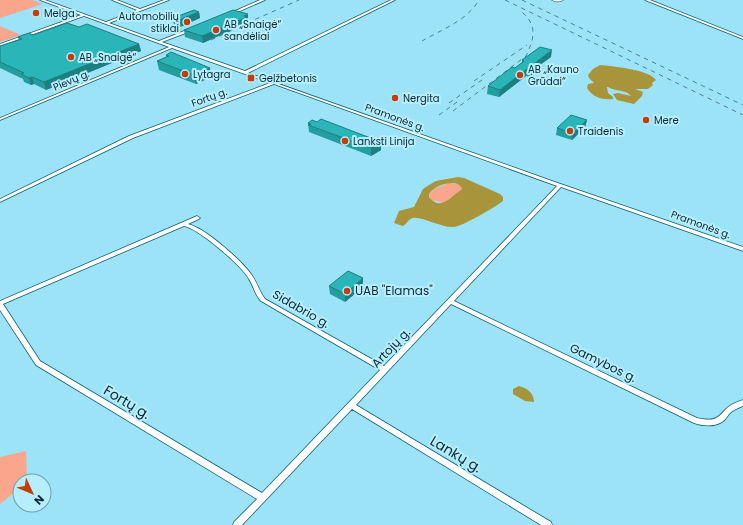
<svg xmlns="http://www.w3.org/2000/svg" width="743" height="525" font-family="Poppins,sans-serif">
	<style>
		.green { fill: #faa68d }
		.water { fill: #a8943a; fill-rule: evenodd }
		.lines { fill: none; stroke-linecap: round; stroke-linejoin: round }
		.street-casing { stroke: #0e5e70; stroke-width: 1.5 }
		.street { fill: #fff; fill-rule: evenodd }
		.rail { stroke: #50818f; stroke-width: 1; stroke-dasharray: 4.5 4.5; stroke-linecap: butt }
		.wall { fill: #249d9f }
		.shaded-wall { fill: #1d7f82 }
		.building { fill: #2ab6b9; stroke: #1d7f82 }
		.poi-dot { fill: #c43c07; stroke: #b6eefe; stroke-width: 1.5 }
		.labels { text-anchor: middle; stroke-width: 4; stroke-linejoin: round; paint-order: stroke }
		.far-poi-label { font-size: 10px; fill: #0c2a32; stroke: #b6eefe; text-anchor: start }
		.far-street-label { font-size: 10px; fill: #0c2a32; stroke: #b6eefe }
		.poi-label { font-size: 12px; fill: #0c2a32; stroke: #b6eefe; text-anchor: start }
		.street-label { font-size: 12px; fill: #0c2a32; stroke: #b6eefe }
		.near-street-label { font-size: 14px; fill: #0c2a32; stroke: #b6eefe }
	</style>
	<rect width="100%" height="100%" fill="#9ce3f7"/>
	<!-- green -->
	<path class="green" d="M0 0H32L43 4 0 18Z
		M0 26 21 35 0 42Z
		M449 183 458 184 462 188 461 190 445 203 431 200 429 194 434 189Z
		M26 451 27 481H20V488L0 504V457Z"/>
	<!-- water -->
	<path class="water" d="M600 65C612 66 650 70 656 80L652 83 653 85 648 89H635L643 92 642 96 634 104 617 100 613 94 618 93 631 96C625 89 616 92 608 87H607L608 93 613 97V99C603 100 593 98 587 88L588 84 594 83 589 78 588 75 593 69Z
		M458 177 464 178 500 194 503 197V201C497 206 461 227 454 227 441 228 422 216 413 218 408 219 407 224 403 226L394 223 399 211 414 207 423 189 429 185 436 181ZM454 183 458 184 462 188 461 190C451 196 441 212 429 197V194C434 186 445 183 454 183Z
		M519 386C527 388 534 393 534 402L525 401 513 394V389Z"/>
	<g class="lines">
		<defs>
			<path id="street" d="M40 0H45L106 22 137 10 112 0H117L140 9 164 0H169L109 23 159 41 189 29H191V31L162 42 245 71 391 0H395L248 73 552 181 743 247V251L561 187 454 301 697 418C703 419 711 421 716 418 720 416 723 412 726 409 731 404 737 402 743 400V406C738 408 733 410 729 414 727 417 725 420 722 422 714 427 702 426 694 423L451 304 356 405 551 522 552 525H541L352 409 242 525H233L234 522 257 499 36 365 0 310V301L197 216 200 218 199 219 188 224C205 228 241 260 251 274 257 282 259 291 265 299L384 366 557 186 274 84 133 138 0 202V199L129 136 270 83 172 48 0 120V118L169 47 84 16 0 46V44L81 15ZM184 226C199 229 241 265 249 279 254 287 255 295 261 301L380 370 262 493 40 361 3 304Z
				M260 0H265L231 15 228 14Z
				M552 0H563C560 2 555 2 552 0Z
				M645 0H650L743 37V39Z"/>
		</defs>
		<!-- street casing -->
		<use href="#street" class="street-casing"/>
		<!-- street -->
		<use href="#street" class="street"/>
		<!-- rail -->
		<path class="rail" d="M505 0 743 115
			M522 0 743 105
			M247 23 299 0
			M211 40 252 21
			M422 41C441 30 468 20 479 0
			M474 81 527 45
			M449 103 482 80
			M453 111 526 56C534 39 538 26 522 12
			M439 115 457 102"/>
	</g>
	<!-- wall -->
	<path class="wall" d="M199 12 200 18 180 27 174 25 173 18Z
		M248 14V21H247V23L203 43 185 37 184 30Z
		M79 27 139 44 141 51 46 90 34 84 31 85 24 82 23 79 0 68V46L19 40 18 37Z
		M166 55 211 77 196 84 159 70 157 61 166 57Z
		M551 57 537 67V71L529 77 526 76 499 97 487 94 488 86 522 63V60Z
		M587 120 585 127 572 140 556 135 557 128Z
		M308 123 381 142V150L371 156 309 132Z
		M363 278V287L345 302 330 294 329 286Z"/>
	<!-- shaded-wall -->
	<path class="shaded-wall" d="M199 12 200 18 180 27 179 20Z
		M248 14V21H247V23L203 43 202 36Z
		M139 44 141 51 46 90 44 82Z
		M552 50 551 57 537 67V71L529 77 530 70 535 63Z
		M210 68 211 77 196 84 194 75Z
		M527 69 526 76 499 97 500 90Z
		M32 77 34 84 31 85 29 78Z
		M587 120 585 127 572 140 573 133Z
		M381 142V150L371 156V148Z
		M363 278V287L345 302V294Z"/>
	<!-- building -->
	<path class="building" d="M194 10 199 12 179 20 173 18Z
		M233 10 248 14 244 16 247 17 202 36 184 30Z
		M67 23 79 27 87 24 139 44 44 82 32 77 29 78 21 74 24 73 0 62V46L22 39 18 37 29 33 33 35Z
		M540 47 552 50 535 63 538 64 530 70 527 69 500 90 488 86 512 67 515 68 524 61 522 60Z
		M171 52 210 68 194 75 157 61 169 56 166 55Z
		M571 115 587 120 573 133 557 128Z
		M321 119 381 142 371 148 308 125 311 124 308 123 312 120 317 122Z
		M348 271 363 278 345 294 329 286Z"/>
	<!-- markers -->
	<g class="poi-dot">
		<circle cx="36" cy="13" r="4"/>
		<circle cx="187" cy="22" r="4"/>
		<circle cx="216" cy="30" r="4"/>
		<circle cx="71" cy="57" r="4"/>
		<circle cx="185" cy="74" r="4"/>
		<circle cx="520" cy="75" r="4"/>
		<rect x="247" y="74" width="8" height="8" rx="2"/>
		<circle cx="395" cy="98" r="4"/>
		<circle cx="646" cy="120" r="4"/>
		<circle cx="570" cy="131" r="4"/>
		<circle cx="345" cy="141" r="4"/>
		<circle cx="347" cy="291" r="4"/>
	</g>
	<g class="labels">
		<!-- far-poi labels -->
		<g class="far-poi-label">
			<text x="44" y="17">Melga</text>
			<text x="179" y="20" text-anchor="end">Automobilių<tspan x="179" dy="12">stiklai</tspan></text>
			<text x="224" y="28">AB „Snaigė“<tspan x="224" dy="12">sandėliai</tspan></text>
			<text x="79" y="61">AB „Snaigė“</text>
			<text x="528" y="73">AB „Kauno<tspan x="528" dy="12">Grūdai“</tspan></text>
			<text x="193" y="78">Lytagra</text>
			<text x="259" y="82">Gelžbetonis</text>
			<text x="403" y="102">Nergita</text>
			<text x="654" y="124">Mere</text>
			<text x="578" y="135">Traidenis</text>
			<text x="353" y="145">Lanksti Linija</text>
		</g>
		<!-- far-street labels -->
		<g class="far-street-label">
			<text transform="translate(71 80) rotate(-23)" y="4">Pievų g.</text>
			<text transform="translate(209 97) rotate(-20)" y="4">Fortų g.</text>
			<text transform="translate(395 117) rotate(20)" y="4">Pramonės g.</text>
			<text transform="translate(701 224) rotate(20)" y="4">Pramonės g.</text>
		</g>
		<!-- poi labels -->
		<g class="poi-label">
			<text x="355" y="295">UAB "Elamas"</text>
		</g>
		<!-- street labels -->
		<g class="street-label">
			<text transform="translate(301 309) rotate(30)" y="4">Sidabrio g.</text>
			<text transform="translate(391 348) rotate(-46)" y="4">Artojų g.</text>
			<text transform="translate(603 363) rotate(26)" y="4">Gamybos g.</text>
		</g>
		<!-- near-street labels -->
		<g class="near-street-label">
			<text transform="translate(127 402) rotate(31)" y="5">Fortų g.</text>
			<text transform="translate(456 454) rotate(31)" y="5">Lankų g.</text>
		</g>
	</g>
	<!-- north arrow -->
	<g transform="translate(32 493) rotate(134)"><circle r="19" fill="#b6eefe" stroke="#72a0ac"/>
	<path d="M0-3L7 15L0 10L-7 15Z" fill="#c43c07"/>
	<text y="-6" font-size="11" font-weight="bold" text-anchor="middle" fill="#0c2a32">N</text>
	</g>
</svg>
